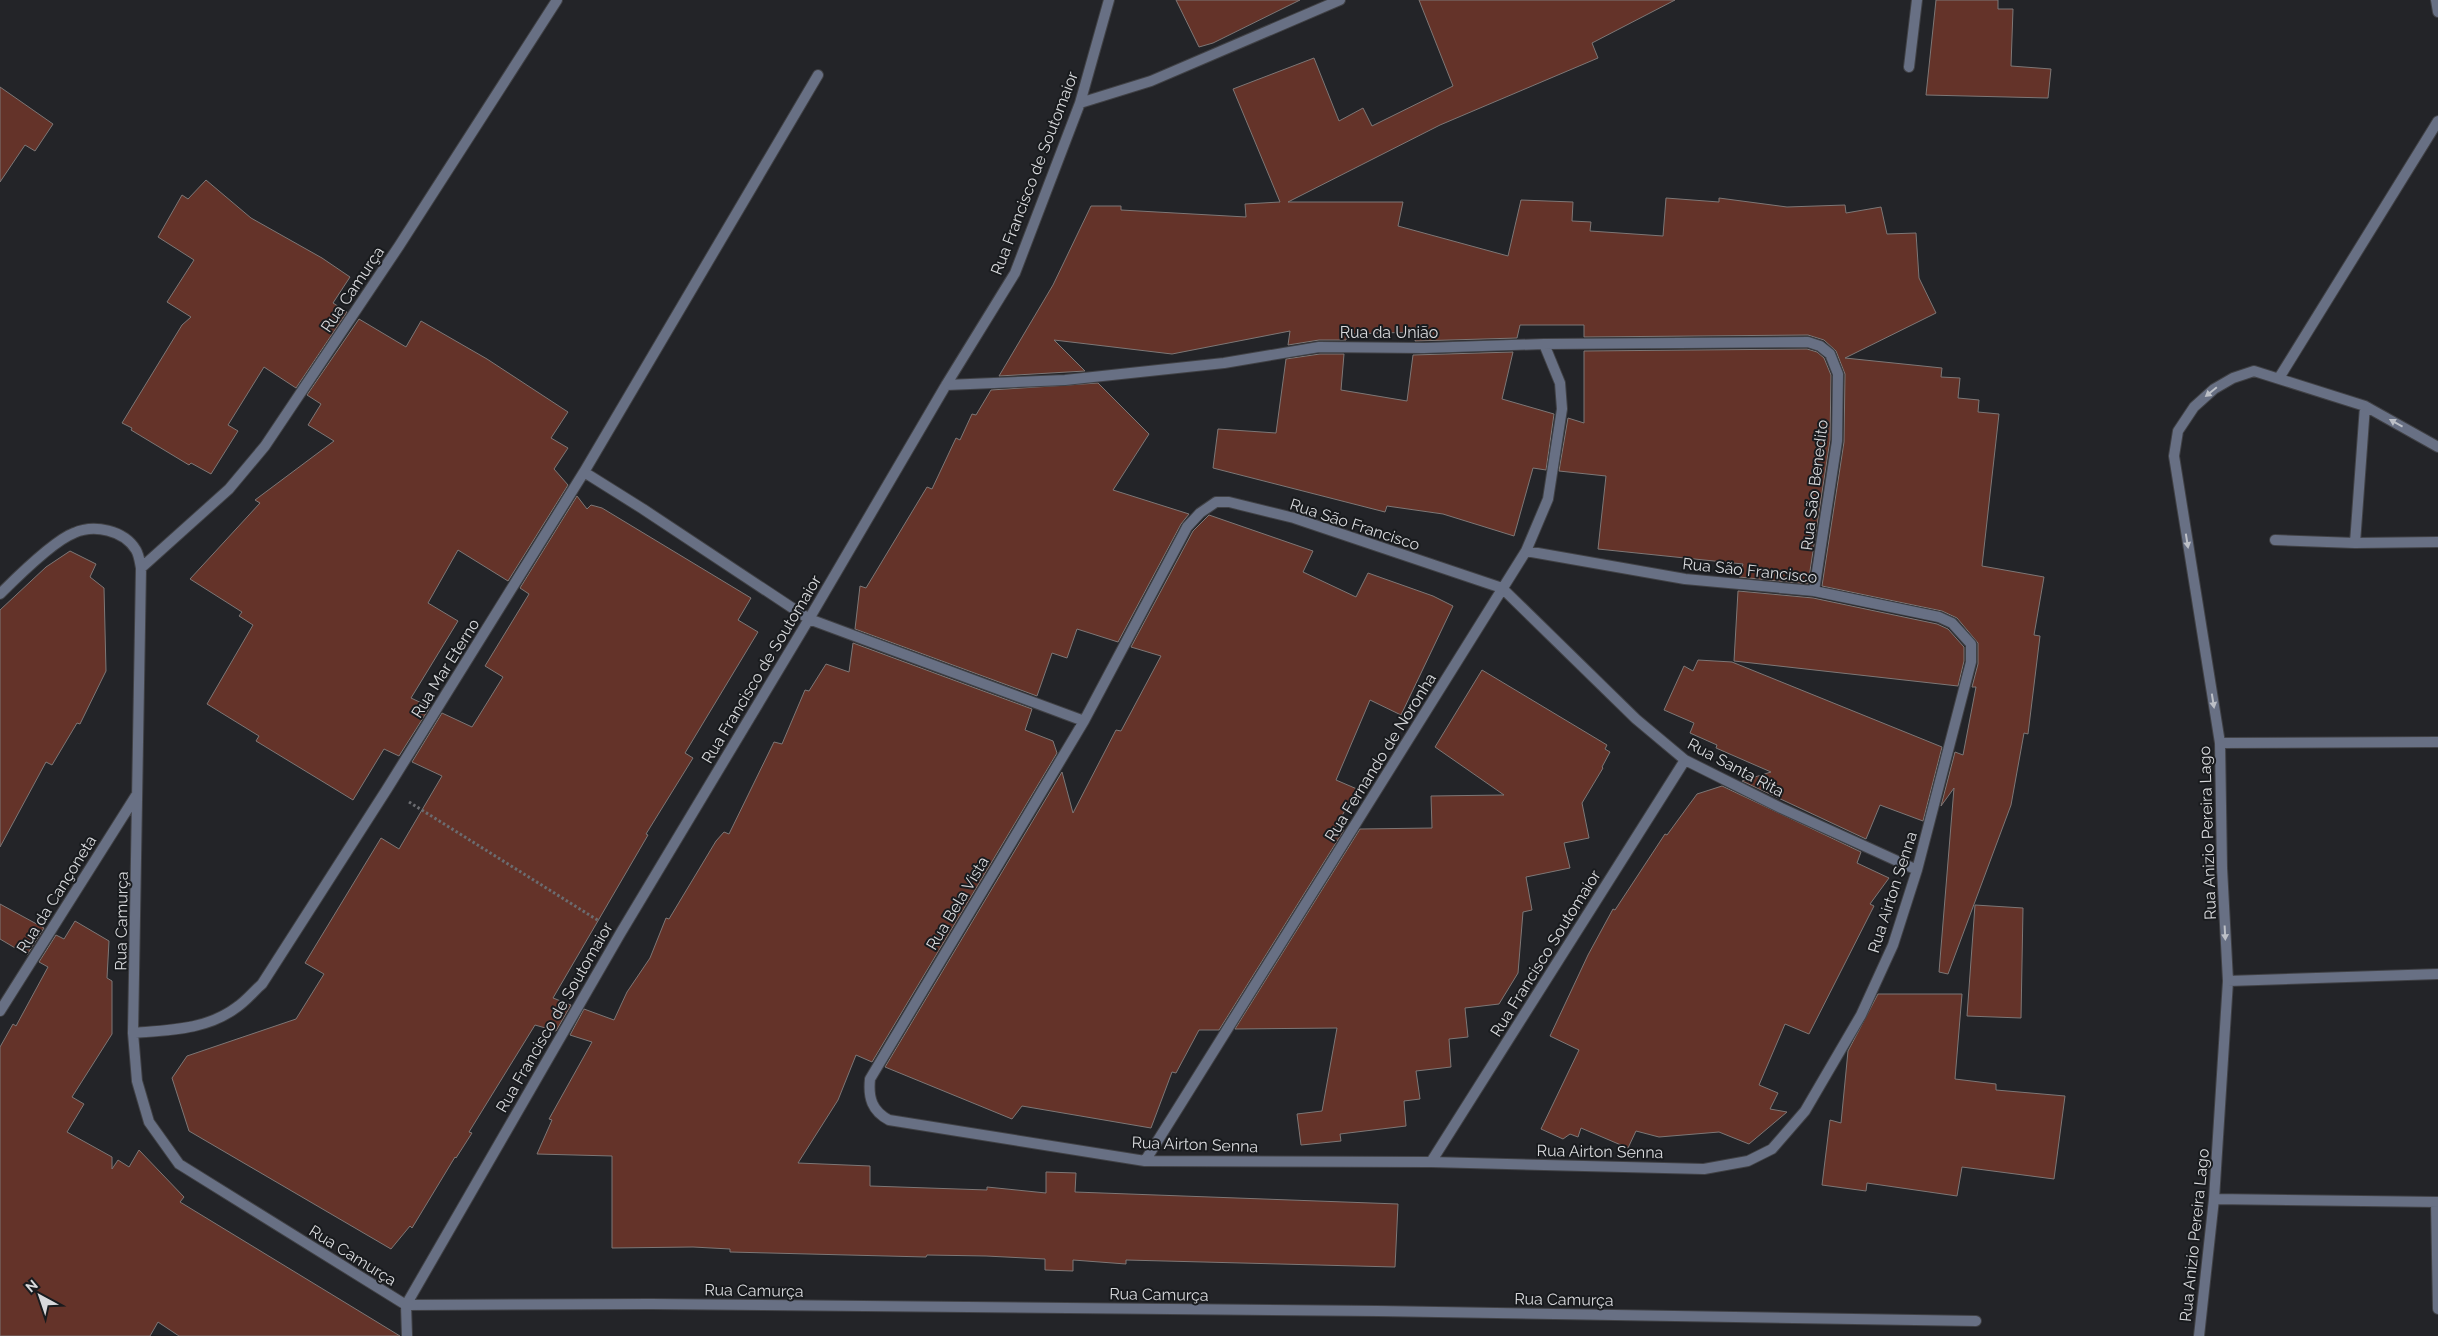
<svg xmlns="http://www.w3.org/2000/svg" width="2438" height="1336" font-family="Raleway,sans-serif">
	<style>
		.building { fill: #643329; stroke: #7d7776 }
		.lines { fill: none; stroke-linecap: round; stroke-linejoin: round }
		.minor-casing { stroke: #404145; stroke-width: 12 }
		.path { stroke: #6b6c70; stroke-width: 3; stroke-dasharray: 2.5 2.5; stroke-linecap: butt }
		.minor { stroke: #687084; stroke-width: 10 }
		.oneway { fill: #bcbfc6 }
		.labels { text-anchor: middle; stroke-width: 4; stroke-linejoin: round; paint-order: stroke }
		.street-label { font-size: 16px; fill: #d8d9dc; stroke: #191b1e }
	</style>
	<rect width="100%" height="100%" fill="#232428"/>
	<!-- building -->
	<path class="building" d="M1176 0H1300L1213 43 1199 47Z
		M1419 0H1675L1592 43 1598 58 1440 125 1288 202H1403L1398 226 1508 256 1521 200 1573 202 1572 221 1591 222 1590 231 1663 236 1666 198 1719 202V198L1787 207 1845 205 1846 213 1881 207 1887 234 1916 233 1919 278 1936 313 1845 358 1942 368 1941 377 1960 378 1958 398 1979 400 1978 412 1999 414 1982 566 2044 577 2034 635 2040 636 2028 734 2024 733 2011 805 1948 974 1939 972 1954 788 1941 806 1955 752 1963 755 1976 687H1972L1978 664V643L1957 618 1942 611 1822 586 1844 442 1845 374 1836 351 1824 340 1808 335 1584 337V325H1520L1517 338 1415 341 1417 332 1347 334 1346 340H1319L1288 345 1290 331 1172 354 1054 340 1085 371 999 376 1053 285 1091 206H1121V210L1246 217 1245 204 1280 202 1233 89 1314 58 1339 121 1363 108 1372 126 1453 86Z
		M1936 0H1998V9H2013L2011 66 2051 69 2048 98 1926 95Z
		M0 87 53 124 35 151 25 145 0 182Z
		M206 180 251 218 322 258 350 277 333 303 347 312 296 388 264 367 228 425 238 431 211 474 191 463 189 465 131 430 132 428 122 423 182 325 191 317 167 302 194 260 158 237 182 195 188 199Z
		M359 319 406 347 421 321 487 359 568 412 551 438 568 448 554 469 568 485 508 581 458 550 428 603 458 621 411 698 430 707 399 756 384 749 353 800 256 741 259 736 207 704 253 625 239 616 242 612 190 579 260 503 255 500 334 441 308 425 321 404 307 395Z
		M1807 349 1817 352 1824 358 1831 375 1830 440 1808 584 1739 577 1743 564 1598 549 1606 476 1559 471 1568 418 1584 423V351Z
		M1513 352 1502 399 1554 414 1546 470 1533 468 1514 536 1443 514 1387 506 1385 512 1213 468 1218 429 1276 433 1286 359 1320 354H1344L1341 390 1407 401 1413 355Z
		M1098 383 1149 434 1113 490 1189 514 1181 524 1118 642 1077 629 1067 658 1052 653 1037 696 855 629 860 586 866 588 927 487 932 489 956 438 960 440 972 414 976 415 991 390Z
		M577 496 587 509 591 505 602 508 751 598 738 620 758 632 685 753 693 758 646 834 648 835 553 998 571 1005 556 1031 535 1025 469 1132 472 1133 456 1158 455 1157 412 1228 410 1226 391 1249 189 1131 172 1078 187 1056 296 1019 324 974 305 963 381 838 399 849 442 776 412 762 442 713 472 727 503 677 485 666 529 594 520 588Z
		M1209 515 1313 551 1303 572 1356 597 1368 573 1433 596 1453 606 1401 715 1370 700 1336 780 1357 789 1334 830H1344L1219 1030H1199L1176 1073 1172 1072 1151 1128 1022 1106 1012 1119 885 1067 1062 772 1073 813 1116 730 1121 731 1161 656 1131 647 1193 531Z
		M70 551 96 564 90 577 104 588 106 671 80 724 77 723 52 765 46 762 0 847V610L46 567Z
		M1738 591 1813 598 1937 624 1948 629 1964 647V661L1958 686 1734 661Z
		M853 643 1032 709 1025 730 1053 741 1057 753 872 1062 856 1055 838 1100 798 1163 870 1166V1186L987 1190V1187L1046 1193V1172L1076 1173 1075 1192 1398 1204 1395 1267 1126 1260V1264L1073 1260V1271L1045 1270V1259L986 1256 927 1255 926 1257 730 1252V1249L693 1247 612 1248V1156L537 1154 552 1120 549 1119 592 1042 570 1035 584 1009 614 1020 627 992 650 958 666 918 669 919 716 841 724 832 729 834 774 742 782 744 805 690 809 691 826 664 849 672Z
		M1698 660 1732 662 1942 747 1923 821 1880 805 1866 839 1742 781 1771 772 1716 748 1717 745 1690 733 1694 723 1664 710 1684 666 1693 671Z
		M1482 670 1607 745 1605 749 1610 752 1602 767 1603 768 1582 803 1589 838 1564 843 1570 868 1526 877 1532 910 1523 912 1518 973 1499 1004 1465 1008 1468 1037 1449 1039 1451 1067 1416 1071 1420 1099 1404 1101 1406 1126 1340 1134 1341 1141 1301 1145 1297 1114 1322 1111 1337 1028 1235 1029 1360 829 1432 828 1431 796 1504 795 1435 747Z
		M1722 786 1861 852 1857 863 1889 878 1870 904 1874 906 1809 1034 1785 1024 1759 1085 1778 1093 1770 1109 1787 1112 1749 1144 1719 1132 1659 1137 1636 1131 1628 1148 1581 1128 1578 1137 1570 1134 1563 1139 1541 1129 1579 1050 1550 1036 1588 955 1613 909 1615 910 1665 834 1667 835 1697 794Z
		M0 904 44 928 27 955 0 939Z
		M1975 905 2023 908 2021 1018 1967 1016Z
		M75 921 109 941 107 978 112 981V1034L72 1097 84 1104 67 1132 112 1157V1169L118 1160 129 1167 139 1150 184 1197 180 1202 400 1336H179L158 1322 150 1336H0V1047L13 1024 16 1026 48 967 39 962 56 935 64 939Z
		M1878 994H1962L1955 1079 1996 1084V1090L2065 1096 2054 1179 1962 1167 1957 1196 1867 1183 1866 1191 1822 1185 1830 1120 1841 1123 1848 1051Z"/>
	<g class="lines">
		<defs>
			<path id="minor" d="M2436 0 2438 12
				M1909 67 1917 0
				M1080 103 1151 81 1340 0
				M2279 378 2438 121
				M946 385 1065 380 1224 363 1319 347 1424 348 1544 344 1808 342 1820 346 1830 354 1838 374 1837 441 1814 591
				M584 472 818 75
				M2275 540 2355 543 2438 542
				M2355 543 2365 406
				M1526 551 1685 579 1814 591 1939 617 1952 623 1971 644V662L1917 870 1893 945 1861 1015 1805 1111 1772 1149 1748 1161 1704 1169 1431 1162 1145 1161 889 1120C872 1111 868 1098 870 1079L1084 721 1187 527 1200 513 1216 502H1229L1294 518 1502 588 1636 719 1685 760 1781 808 1917 870
				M141 568 229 489 265 446 399 246 557 0
				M0 594C15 579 55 540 74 533 94 524 124 530 136 550 139 555 140 563 141 568L133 1033 137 1081 149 1122 179 1164 406 1305 651 1304 1378 1311 1976 1321
				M2220 743 2438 742
				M2228 981 2438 974
				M0 1011 137 794
				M133 1033C169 1030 207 1030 237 1007 246 1001 254 991 262 984L387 789 584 472 643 509 809 619 1084 721
				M1145 1161 1526 551 1548 499 1562 409 1560 383 1544 344
				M1431 1162 1685 760
				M2214 1199 2438 1202
				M2436 1202 2438 1309
				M407 1336 406 1305 620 934 809 619 946 385 1015 273 1080 103 1109 0
				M2199 1336 2214 1199 2228 981 2222 868 2220 743 2174 456 2178 431 2194 407 2214 389 2233 378 2254 371 2365 406 2438 447"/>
		</defs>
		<!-- minor casing -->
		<use href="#minor" class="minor-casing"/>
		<!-- path -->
		<path class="path" d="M409 802 599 921"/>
		<!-- minor -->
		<use href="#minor" class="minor"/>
	</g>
	<!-- one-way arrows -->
	<defs><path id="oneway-solid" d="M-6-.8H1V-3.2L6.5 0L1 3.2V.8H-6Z" transform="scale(1.25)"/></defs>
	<g class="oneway">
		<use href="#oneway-solid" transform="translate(2211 392) rotate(141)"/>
		<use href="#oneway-solid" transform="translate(2396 423) rotate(-151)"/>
		<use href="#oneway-solid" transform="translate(2187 541) rotate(81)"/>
		<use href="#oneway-solid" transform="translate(2213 701) rotate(81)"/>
		<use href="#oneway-solid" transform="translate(2225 933) rotate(87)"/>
	</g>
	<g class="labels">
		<!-- street labels -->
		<g class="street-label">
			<text transform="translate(1034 173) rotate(-69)" y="6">Rua Francisco de Soutomaior</text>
			<text transform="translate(352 289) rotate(-56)" y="6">Rua Camurça</text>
			<text x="1389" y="338">Rua da União</text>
			<text transform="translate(1814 485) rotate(-83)" y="6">Rua São Benedito</text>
			<text transform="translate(1355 524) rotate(18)" y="6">Rua São Francisco</text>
			<text transform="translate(1750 570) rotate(6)" y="6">Rua São Francisco</text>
			<text transform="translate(445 668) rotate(-58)" y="6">Rua Mar Eterno</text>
			<text transform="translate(761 669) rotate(-59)" y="6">Rua Francisco de Soutomaior</text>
			<text transform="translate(1380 757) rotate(-58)" y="6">Rua Fernando de Noronha</text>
			<text transform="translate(1736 767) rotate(28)" y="6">Rua Santa Rita</text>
			<text transform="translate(2207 833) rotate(-92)" y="6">Rua Anizio Pereira Lago</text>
			<text transform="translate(1892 892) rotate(-72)" y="6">Rua Airton Senna</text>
			<text transform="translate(56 894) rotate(-58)" y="6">Rua da Cançoneta</text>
			<text transform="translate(957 903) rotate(-59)" y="6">Rua Bela Vista</text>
			<text transform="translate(121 921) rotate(-89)" y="6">Rua Camurça</text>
			<text transform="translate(1545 953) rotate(-58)" y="6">Rua Francisco Soutomaior</text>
			<text transform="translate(554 1017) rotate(-60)" y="6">Rua Francisco de Soutomaior</text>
			<text transform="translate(1195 1144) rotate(2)" y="6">Rua Airton Senna</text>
			<text transform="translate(1600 1151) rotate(1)" y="6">Rua Airton Senna</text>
			<text transform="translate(2194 1235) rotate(-84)" y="6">Rua Anizio Pereira Lago</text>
			<text transform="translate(353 1255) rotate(32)" y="6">Rua Camurça</text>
			<text transform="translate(754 1290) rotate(1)" y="6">Rua Camurça</text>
			<text transform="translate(1159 1294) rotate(1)" y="6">Rua Camurça</text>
			<text transform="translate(1564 1299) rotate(1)" y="6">Rua Camurça</text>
		</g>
	</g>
	<!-- north arrow -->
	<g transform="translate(40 1296) rotate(320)" stroke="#191b1e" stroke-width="4" paint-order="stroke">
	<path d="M0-4L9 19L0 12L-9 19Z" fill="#d8d9dc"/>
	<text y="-8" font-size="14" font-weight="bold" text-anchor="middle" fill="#d8d9dc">N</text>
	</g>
</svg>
